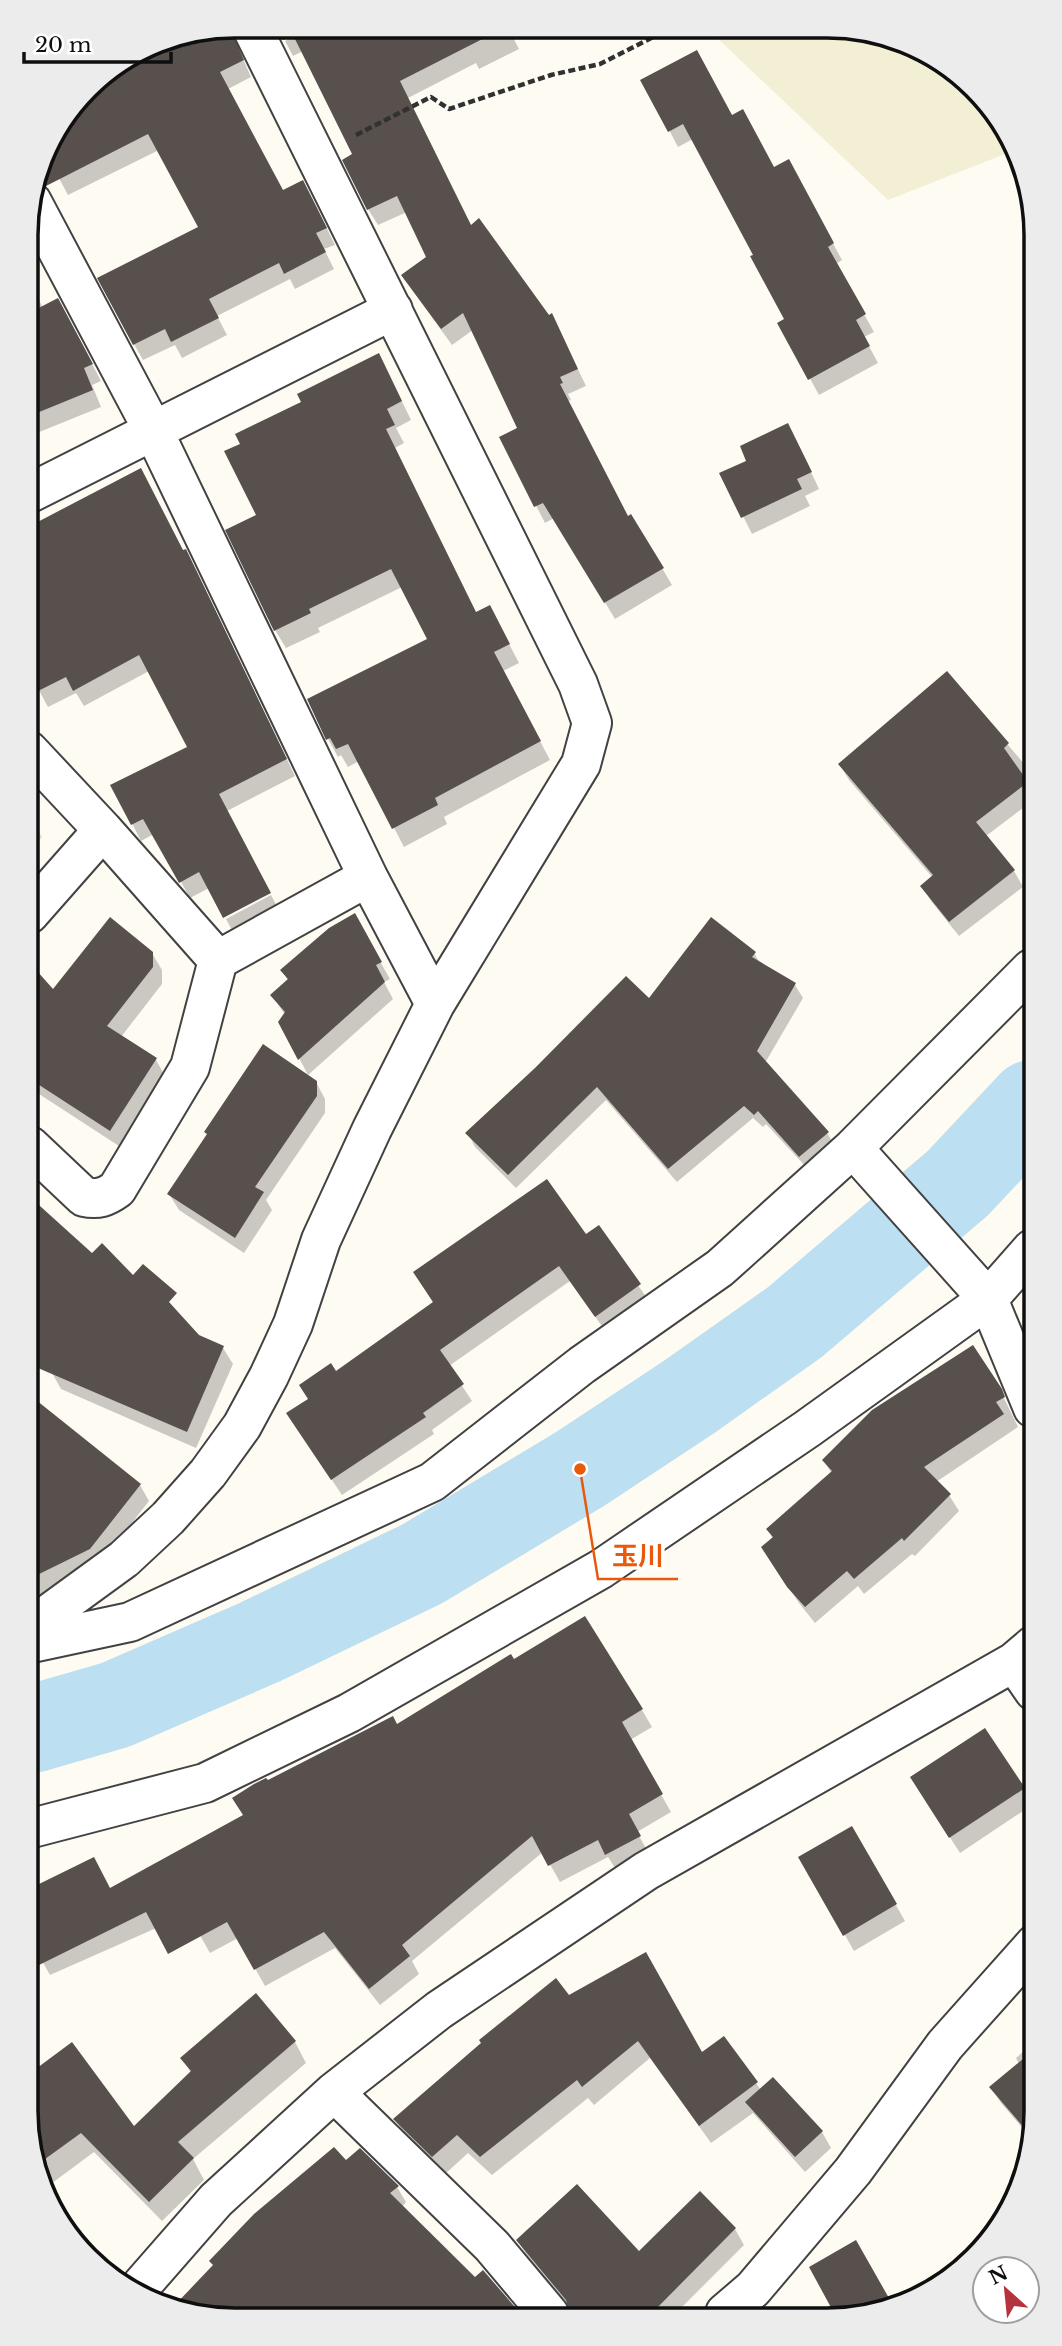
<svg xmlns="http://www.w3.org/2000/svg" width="1062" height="2346" font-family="'Libre Baskerville','Noto Sans JP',serif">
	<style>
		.farmland { fill: #f2efd4 }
		.green { fill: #d4e6bf }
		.shadow { fill: #0003 }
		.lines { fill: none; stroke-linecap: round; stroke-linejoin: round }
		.river { stroke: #bcdff1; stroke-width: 88 }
		.building { fill: #57504d }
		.minor-casing { stroke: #424242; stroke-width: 42 }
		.path { stroke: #313131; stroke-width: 4.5; stroke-dasharray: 7 3.5; stroke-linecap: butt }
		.minor { stroke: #fff; stroke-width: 38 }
		.rim { fill: none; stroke: #0f0f0f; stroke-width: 3.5 }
		.leader { fill: none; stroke: #e8590c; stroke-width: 2.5 }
		.callout-dot { fill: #e8590c; stroke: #fff; stroke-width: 2.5 }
		.callout-label { font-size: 26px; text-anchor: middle; font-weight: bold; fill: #e8590c; stroke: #fff; stroke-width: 7; stroke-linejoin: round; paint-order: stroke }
	</style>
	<rect width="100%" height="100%" fill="#fefbf3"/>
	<!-- farmland -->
	<path class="farmland" d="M717 29 867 30 965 78 1001 120 1015 150 888 200 714 35Z"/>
	<!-- green -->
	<path class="green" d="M29 816 42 837 29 854Z"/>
	<!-- shadow -->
	<path class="shadow" d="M277 27 508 28 519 49 479 69 476 63 408 98 471 226 560 332 586 386 568 394 571 400 568 401 628 518 631 516 672 585 615 619 554 518 545 523 501 438 519 429 473 330 452 345 413 291 404 275 429 257 407 212 378 225 368 209 354 155 303 51 293 56 285 41 302 32Z
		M229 28 251 77 228 89 283 192 312 198 335 245 324 249 334 269 295 289 290 279 217 316 227 335 182 358 175 345 143 360 134 344 200 228 159 150 68 195 45 152 48 143 97 78 156 42 186 36 192 46Z
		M643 80 732 117 774 169 797 177 842 260 836 264 874 332 864 337 878 363 819 395 780 324 787 320 755 255 693 139 678 147Z
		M27 276 43 308 67 317 101 381 92 385 101 407 27 437Z
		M388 373 411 420 396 428 404 443 395 448 476 614 499 625 519 663 503 671 550 760 444 817 447 824 404 847 359 761 348 767 341 755 338 757 328 739 429 640 402 587 318 628 320 632 286 648 275 630 259 516Z
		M797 442 819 489 805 496 810 506 752 534 722 474Z
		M141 471 183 552 195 568 295 776 227 811 209 888 190 898 154 834 141 841 113 786 189 747 149 671 84 706 76 693 48 707 28 670V529Z
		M947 673 1031 772V802L986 836 1014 871 1023 887 959 936 931 901 923 886 933 878 849 780 840 765Z
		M271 895 279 910 234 934 226 919Z
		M354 915 390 979 384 982 393 999 308 1075 280 1022 285 1015 272 995 288 981 282 970Z
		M152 953 162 970V984L121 1037 156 1060 165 1076 119 1146 39 1094 30 1101 29 995 53 992Z
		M754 953 761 965 795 985 803 998 765 1063 827 1133 835 1146 808 1169 766 1124 763 1127 753 1118 677 1182 606 1100 516 1188 475 1147 468 1133 649 1001Z
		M316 1082 325 1099V1113L266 1200 272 1210 244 1253 179 1210 169 1194 208 1136 206 1132Z
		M30 1199 168 1325 223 1348 233 1364 196 1448 61 1389 52 1373 45 1298 30 1285Z
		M598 1228 649 1301 606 1332 570 1281 449 1366 472 1401 432 1430 434 1434 342 1495 298 1429 309 1400 336 1373 434 1304 415 1273 585 1236Z
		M1000 1390 1018 1427 936 1482 949 1495 959 1511 915 1556 912 1554 864 1594 858 1586 815 1623 799 1603 773 1564V1539L768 1530 832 1474 824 1461Z
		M31 1399 140 1485 149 1501 99 1565 41 1595 31 1579Z
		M514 1662 642 1710 652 1727 630 1740 671 1812 637 1832 649 1854 617 1871 608 1857 560 1882 543 1852 412 1961 419 1974 380 2005 335 1948 265 1986 238 1938 210 1953 188 1914 50 1975 38 1954 33 1957V1889L93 1859 110 1890 244 1816 267 1783 397 1726Z
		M1023 1789 1032 1805 960 1853 922 1794Z
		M852 1828 905 1921 854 1951 801 1858Z
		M256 1996 295 2042 306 2063 193 2159 204 2180 162 2221 94 2152 44 2189 33 2165V2056L41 2067 134 2129 191 2073 182 2058Z
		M569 1997 702 2054 723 2038 761 2090 822 2132 831 2148 805 2172 753 2113 711 2143 650 2058 594 2105 588 2098 492 2175 468 2153 444 2175 406 2138 395 2119Z
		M1035 2041V2125L1032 2139 1001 2103 991 2087 1019 2064 1016 2058Z
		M345 2163 397 2187 406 2202 402 2207 475 2279 483 2272 518 2314 195 2316Z
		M700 2193 735 2229 744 2245 676 2313 572 2314V2310L527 2256 518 2240 639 2253Z"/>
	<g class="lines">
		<!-- river -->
		<path class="river" d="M32 1729 115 1705 260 1642 422 1564 580 1469 689 1397 795 1322 958 1183 1032 1104"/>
	</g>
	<!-- building -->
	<path class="building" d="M276 26 504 28 400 81 471 225 479 218 549 315 552 313 578 369 560 377 563 383 560 384 628 516 631 514 664 568 604 603 543 503 534 507 499 437 517 428 463 313 441 329 401 275 426 257 397 196 367 210 342 160 352 154 293 35 283 40Z
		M230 27 244 60 220 72 283 190 303 180 327 228 316 233 326 252 284 274 279 263 209 299 219 318 171 342 165 329 133 345 97 278 198 227 148 134 46 186 38 181 48 143 97 78 156 42 187 36 191 45Z
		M697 50 732 115 743 109 774 167 789 159 834 243 828 247 866 314 856 320 870 346 808 380 777 323 784 319 750 256 753 255 683 124 668 132 640 80Z
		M58 298 93 364 84 368 93 390 27 417V314Z
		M379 353 402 401 387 409 395 425 386 429 476 612 490 605 510 644 494 652 541 741 435 798 438 805 392 829 348 744 336 749 330 738 326 740 307 699 427 639 391 569 309 609 311 613 274 631 225 530 256 515 224 451 240 444 235 434 301 402 297 394Z
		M788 423 812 472 797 479 802 489 741 518 719 473 746 461 740 446Z
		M141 468 183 550 186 549 287 759 219 794 271 893 223 918 199 872 179 883 143 819 131 825 110 785 187 747 139 655 73 691 66 677 28 696V527Z
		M947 671 1009 743 1004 748 1028 782 976 822 1015 870 949 922 920 886 933 875 838 764Z
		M355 913 382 962 376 965 385 982 298 1060 278 1022 285 1012 270 995 288 979 280 970 329 928Z
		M110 917 153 952V967L107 1026 157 1058 110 1131 30 1079 29 962 53 989Z
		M711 917 756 952 752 957 796 983 757 1051 829 1132 799 1157 758 1111 754 1115 744 1106 668 1169 597 1087 508 1175 465 1133 535 1068 626 976 649 998Z
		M263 1044 317 1081V1096L255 1187 264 1192 235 1238 167 1194 207 1134 204 1132Z
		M547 1179 586 1234 599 1225 641 1284 595 1317 559 1266 440 1350 464 1384 423 1413 426 1417 331 1480 286 1413 308 1399 299 1385 331 1363 336 1371 433 1302 413 1272Z
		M30 1197 92 1253 102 1243 133 1275 143 1264 177 1293 169 1302 199 1335 224 1346 187 1432 31 1365Z
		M973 1345 1002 1389 1005 1397 996 1402 1004 1414 924 1467 951 1494 904 1541 902 1538 854 1579 847 1571 805 1607 787 1587 761 1547 773 1537 766 1529 832 1471 822 1460 872 1410Z
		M31 1396 141 1484 90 1549 31 1578Z
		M585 1616 643 1709 622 1722 663 1794 629 1814 641 1836 605 1855 598 1840 548 1866 532 1836 402 1945 410 1956 369 1989 324 1932 254 1970 227 1922 168 1954 146 1912 33 1968V1887L94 1857 110 1888 243 1815 232 1798 254 1784 266 1778 268 1780 393 1716 397 1724 511 1654 514 1659Z
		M985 1728 1025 1788 949 1838 910 1777Z
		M852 1826 897 1904 843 1936 798 1857Z
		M646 1952 702 2052 724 2036 758 2082 699 2126 638 2041 582 2087 577 2080 480 2157 457 2135 432 2157 393 2119 481 2043 479 2040 556 1978 569 1995Z
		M256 1993 296 2041 178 2142 194 2158 149 2202 81 2133 34 2167 33 2071 72 2042 134 2126 191 2071 180 2058Z
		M1035 2049V2125L1032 2137 989 2087Z
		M773 2077 823 2131 795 2157 745 2102Z
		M334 2147 346 2160 360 2148 399 2186 390 2193 475 2277 483 2270 521 2314 195 2316 174 2306 213 2265 209 2261 254 2214Z
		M577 2184 639 2251 700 2191 736 2228 651 2314H570L566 2300 516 2240Z
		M856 2240 894 2307 881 2313H834L809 2267Z"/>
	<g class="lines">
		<defs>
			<path id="minor" d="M32 202 153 430 368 877 435 1004
				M28 494 393 310
				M29 751 103 830 29 914
				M218 960 368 877
				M30 1146 84 1197C98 1200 106 1197 117 1189L190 1067 218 960 103 830
				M853 1148 988 1299 1033 1408
				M32 1626 124 1559 168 1518 208 1473 242 1426 269 1376 293 1324 321 1240 372 1129 435 1004 581 764 592 723 578 684 251 26
				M32 1643 130 1622 432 1482 582 1365 720 1268 853 1148 1031 969
				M1014 1662 1034 1691
				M32 1828 205 1783 349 1713 601 1569 807 1429 988 1299 1032 1249
				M334 2092 492 2246 549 2314
				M139 2288 216 2200 334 2092 439 2010 646 1871 1014 1662 1034 1645
				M725 2313 753 2289 853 2171 945 2045 1035 1944"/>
		</defs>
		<!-- minor casing -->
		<use href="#minor" class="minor-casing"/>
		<!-- path -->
		<path class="path" d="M356 135 431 97 449 109 551 75 600 64 669 29"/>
		<!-- minor -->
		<use href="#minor" class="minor"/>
	</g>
	<!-- crop -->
	<path d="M0 0H1062V2346H0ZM235 38H827A197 197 0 0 1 1024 235V2111A197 197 0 0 1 827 2308H235A197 197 0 0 1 38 2111V235A197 197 0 0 1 235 38Z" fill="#ececec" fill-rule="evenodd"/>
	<path class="rim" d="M235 38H827A197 197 0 0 1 1024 235V2111A197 197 0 0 1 827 2308H235A197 197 0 0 1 38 2111V235A197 197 0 0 1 235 38Z"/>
	<!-- callouts -->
	<path class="leader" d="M580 1469L598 1579H678"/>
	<circle class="callout-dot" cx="580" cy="1469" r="7"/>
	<g class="callout-label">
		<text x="638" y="1565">玉川</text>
	</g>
	<!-- north arrow -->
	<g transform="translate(1006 2290) rotate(333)"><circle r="33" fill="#ffffff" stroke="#9f9f9f" stroke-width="2"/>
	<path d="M0-5L12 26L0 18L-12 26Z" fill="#b4333d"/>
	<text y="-10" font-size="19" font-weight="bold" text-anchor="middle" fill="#0f0f0f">N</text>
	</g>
	<!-- scale -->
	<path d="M24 52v10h147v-10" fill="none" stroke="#0f0f0f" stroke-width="3.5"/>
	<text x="35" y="52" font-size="21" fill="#0f0f0f" stroke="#ffffff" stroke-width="5" paint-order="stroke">20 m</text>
</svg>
